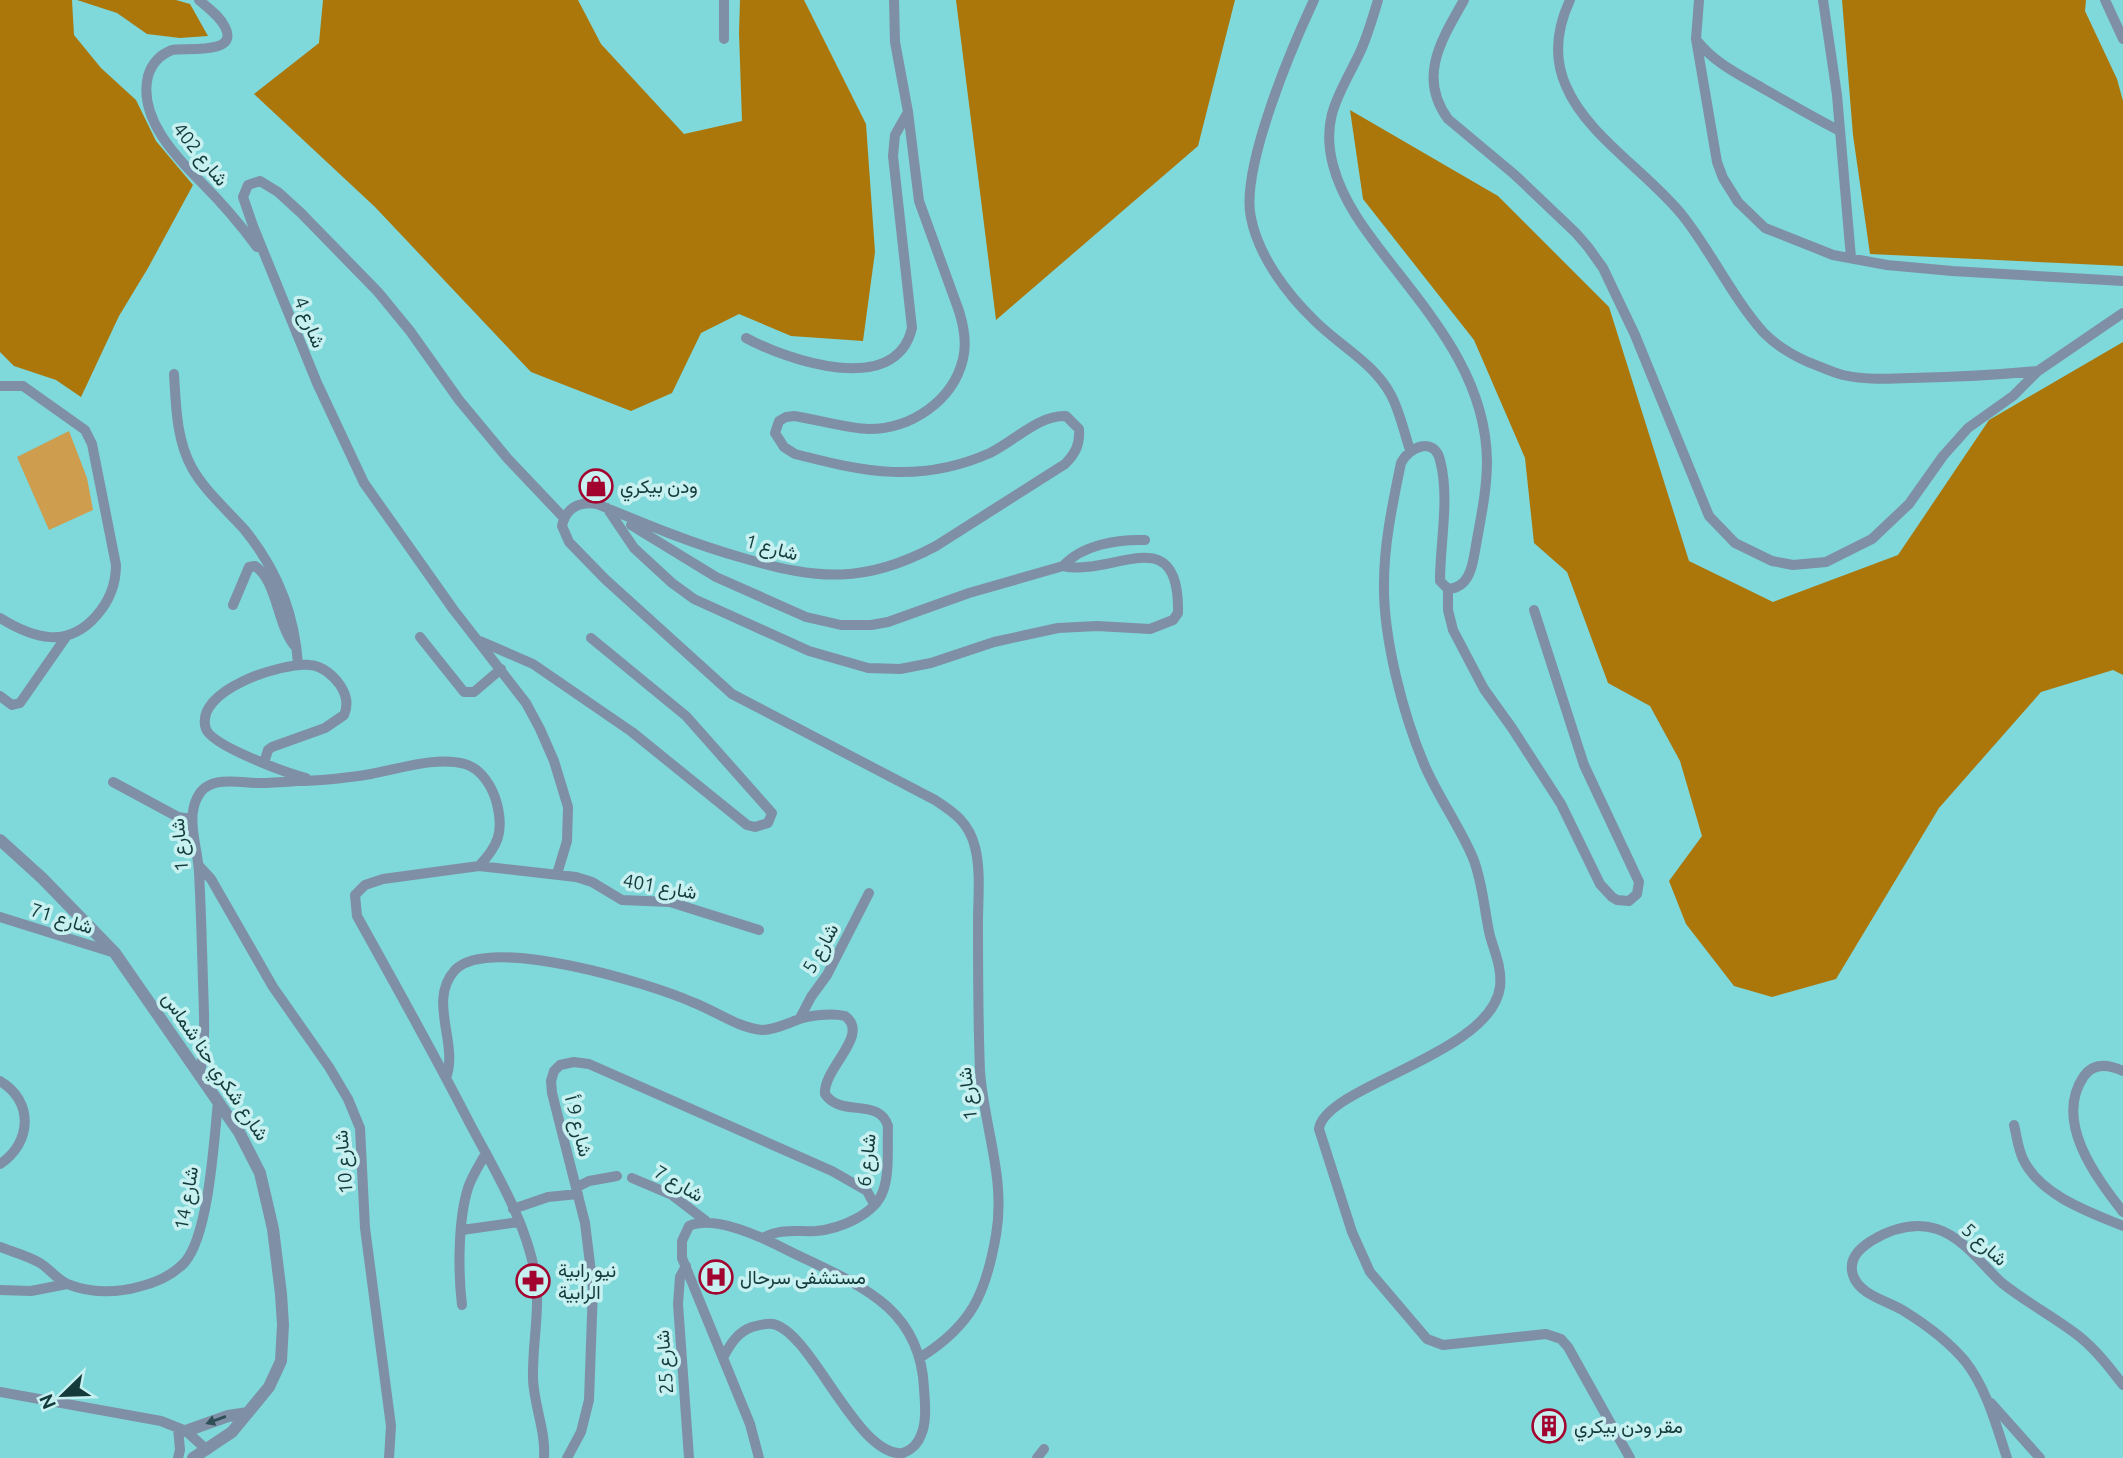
<svg xmlns="http://www.w3.org/2000/svg" width="2123" height="1458" font-family="Ubuntu,Vazirmatn,sans-serif">
	<style>
		.green { fill: #ce9d4e }
		.forest { fill: #ab770b }
		.lines { fill: none; stroke-linecap: round; stroke-linejoin: round }
		.minor { stroke: #7f8fa6; stroke-width: 10 }
		.tertiary { stroke: #7f8fa6; stroke-width: 12 }
		.oneway { fill: #2f4f56 }
		.labels { text-anchor: middle; stroke-width: 7; stroke-linejoin: round; paint-order: stroke }
		.street-label { font-size: 19px; fill: #143a3b; stroke: #c7f0f1 }
		.poi-label { font-size: 19px; fill: #143a3b; stroke: #c7f0f1; text-anchor: start }
	</style>
	<rect width="100%" height="100%" fill="#7fd8d9"/>
	<!-- green -->
	<path class="green" d="M69 431 87 478 93 510 49 530 17 457Z"/>
	<!-- forest -->
	<path class="forest" d="M0 0H72L74 35 101 68 136 100 156 141 193 185 148 268 119 316 81 397 56 380 14 366 0 352Z
		M77 0H176L190 4 208 36 180 38 147 34 117 13Z
		M323 0H578L601 44 684 134 742 121 739 33 740 0H804L866 124 875 252 863 341 791 336 739 314 701 333 672 393 631 411 531 372 375 207 254 94 319 43Z
		M956 0H1235L1198 146 996 320Z
		M1842 0H2086L2085 11 2117 79 2123 101V266L1870 254 1853 135Z
		M1350 110 1498 196 1609 307 1689 561 1773 602 1898 555 1989 420 2123 342V675L2113 670 2041 692 1939 808 1836 979 1772 997 1734 986 1686 924 1669 881 1702 836 1680 761 1650 706 1608 683 1567 572 1534 543 1525 458 1474 340 1363 199Z"/>
	<g class="lines">
		<!-- minor -->
		<path class="minor" d="M199 0C208 8 220 16 225 27 240 56 183 47 172 50 159 55 152 63 148 76 138 117 175 156 201 182 221 202 240 224 257 247
			M894 0 895 42 908 112 919 201 959 311C964 327 967 343 963 359 953 401 911 429 869 429 849 429 815 419 794 416L786 417 779 421 775 433 784 447 795 454C865 472 920 484 990 453 1015 441 1038 415 1066 416L1079 429C1080 444 1076 453 1065 464L936 546C865 584 818 580 743 558 693 544 645 524 597 504 579 501 566 508 562 526L569 542 605 579 732 694 935 800C955 813 969 823 975 847 981 870 978 898 978 922 978 972 978 1021 980 1071 984 1127 1006 1178 996 1235 986 1293 972 1325 921 1357
			M1314 0C1292 47 1240 169 1251 218 1259 257 1287 294 1315 321 1340 346 1374 363 1391 395 1400 412 1404 432 1410 450
			M1378 0C1373 17 1368 34 1361 50 1342 92 1320 115 1333 165 1343 203 1368 234 1392 265 1438 324 1486 382 1487 461 1487 489 1481 517 1476 545 1473 562 1471 588 1448 589L1440 581C1440 542 1450 498 1440 460 1434 436 1409 447 1401 463 1393 502 1384 543 1384 583 1383 638 1403 714 1424 764 1438 797 1459 825 1473 858 1483 883 1484 910 1490 936 1495 953 1502 968 1500 987 1491 1055 1324 1086 1319 1129L1352 1232 1370 1272 1427 1339 1443 1345 1546 1334 1561 1339 1568 1347 1630 1458
			M1464 0C1442 39 1417 77 1448 119L1515 175 1575 232 1588 247 1603 268 1635 335 1709 516 1735 543 1772 561 1793 565 1826 562 1872 539 1909 504 1943 456 1968 428 2013 396 2038 371 2123 313
			M1570 0C1557 28 1553 57 1566 86 1587 136 1649 173 1683 216 1712 253 1732 297 1764 333 1777 346 1792 355 1808 362 1819 366 1831 372 1843 375 1865 380 1889 379 1911 378 1954 377 1996 375 2038 371
			M1699 0 1696 39 1717 162 1723 178 1738 202 1765 228 1833 255 1887 265 1952 271 2123 281
			M1823 0 1837 95 1851 258
			M2105 0 2123 39
			M724 39V0
			M1698 42C1716 64 1740 75 1764 89 1789 103 1814 118 1840 131
			M746 338C787 360 896 398 912 328L893 156 895 135 908 112
			M174 374C176 405 176 439 192 468 205 491 226 509 244 529 276 568 295 615 298 665
			M0 386H23L85 430 92 444 116 565C116 585 110 600 97 615 68 649 34 639 0 618
			M607 508 634 548 672 583 694 599 809 651 868 668 900 669 931 663 994 642 1058 628 1097 626 1150 629 1173 620 1178 613C1180 518 1113 577 1063 566
			M631 525 716 577 806 617 841 625H871L888 622 969 593 1063 566C1082 545 1117 539 1145 540
			M1448 589V610L1453 630 1484 689 1512 728 1561 804 1600 884 1612 897 1617 900 1629 901 1637 894 1639 882 1584 765 1534 610
			M233 605 249 567 255 566C277 581 277 624 294 645
			M420 637 464 692H474L501 669
			M480 641 533 664 632 732 747 825 755 827 768 823 772 813 686 716 591 638
			M0 696 12 705 20 703 66 637
			M264 763 268 750 272 747 325 728 344 715C349 704 346 694 340 685 333 675 322 666 310 665 283 662 193 690 206 729 212 746 287 773 306 778
			M113 782 178 817 192 819
			M199 866 211 879 273 987 329 1067 348 1099 360 1128 365 1228 391 1426 389 1458
			M557 874 567 841 568 807 554 761 540 729 526 703 453 609 364 483 317 383 253 226 243 197 248 185 260 181 278 192 301 213 378 292 410 331 459 400 508 459 564 518
			M0 917 115 953
			M800 1018 811 997 827 975 869 893
			M2123 1071C2110 1065 2094 1062 2084 1076 2053 1121 2096 1177 2123 1212
			M200 1073C206 1044 204 1014 203 983 202 946 201 909 199 872 198 849 186 820 197 798 208 774 239 783 259 783 272 783 284 782 297 781 322 781 346 778 371 774 399 769 436 756 465 764 482 769 493 788 497 804 504 832 498 846 479 866
			M446 1078C459 1043 427 1001 455 970 489 934 651 984 692 1002 714 1010 738 1028 762 1030 774 1030 786 1024 797 1020 809 1015 832 1013 845 1016 871 1035 823 1068 825 1094 841 1118 879 1097 888 1126 887 1146 890 1172 883 1191 875 1215 839 1229 816 1231 797 1232 780 1228 763 1238
			M0 1081C34 1101 32 1143 0 1164
			M2014 1125C2017 1137 2018 1150 2024 1161 2042 1196 2089 1212 2123 1226
			M632 1178 672 1195 706 1221
			M577 1187 589 1181 617 1176
			M513 1209 548 1197 578 1194
			M462 1230 519 1222
			M0 1247C13 1252 28 1256 40 1263 50 1269 58 1281 70 1285 91 1293 117 1293 138 1287 155 1283 173 1275 185 1262 209 1234 214 1140 218 1102
			M686 1266 680 1277 678 1304 689 1458
			M0 1290 31 1291 67 1284
			M462 1305C458 1272 458 1220 468 1188 472 1176 480 1164 486 1153
			M724 1356C731 1343 738 1332 752 1327 759 1325 766 1323 773 1324 812 1332 857 1458 903 1453 911 1450 918 1444 921 1435 927 1422 925 1403 924 1388 920 1304 854 1283 789 1251 764 1238 715 1214 689 1226L682 1241V1258L750 1424 759 1458
			M0 1392 161 1421 186 1431 207 1450
			M1991 1403 2040 1458
			M178 1428 180 1450 178 1458
			M544 1458C546 1431 534 1406 533 1379 532 1344 541 1307 535 1273 525 1219 494 1169 469 1122 433 1052 395 984 357 916L355 895 365 885 383 879 479 866 576 877 592 882 622 900 670 902 759 930
			M567 1458 581 1432 589 1400 593 1288 585 1223 552 1093 551 1081 554 1071 560 1065 574 1062 589 1064 832 1171 867 1191 874 1204
			M1037 1458 1044 1449
			M2007 1458C1996 1425 1987 1389 1965 1361 1949 1342 1925 1324 1904 1311 1888 1301 1859 1295 1853 1275 1848 1259 1859 1249 1871 1241 1891 1229 1915 1222 1937 1229 1964 1238 1982 1265 2002 1283 2027 1303 2056 1318 2080 1337 2097 1351 2110 1368 2123 1385"/>
		<!-- tertiary -->
		<path class="tertiary" d="M0 840 42 878 115 953 239 1132 260 1173 273 1229 281 1294 283 1325 281 1361 269 1387 232 1432 193 1458
			M186 1431 228 1416 248 1413"/>
	</g>
	<!-- one-way arrows -->
	<defs><path id="oneway-solid" d="M-6-.8H1V-3.2L6.5 0L1 3.2V.8H-6Z" transform="scale(1.75)"/></defs>
	<use class="oneway" href="#oneway-solid" transform="translate(216 1420) rotate(160)"/>
	<!-- icons -->
	<defs>
		<symbol id="shop-ring" viewBox="-11 -11 22 22"><circle r="9.5" fill="#c7f0f1" stroke="#a3042f" stroke-width="1.5"/><path d="M-5-2.5h2.3a2.7 3.5 0 0 1 5.4 0H5L5.5 6h-11ZM-1.5-2.5h3a1.5 2.3 0 0 0-3 0Z" fill="#a3042f"/></symbol>
		<symbol id="hospital-ring" viewBox="-11 -11 22 22"><circle r="9.5" fill="#c7f0f1" stroke="#a3042f" stroke-width="1.5"/><path d="M-5-5h3v3.5h4V-5h3V5h-3V1.5h-4V5h-3Z" fill="#a3042f"/></symbol>
		<symbol id="pharmacy-ring" viewBox="-11 -11 22 22"><circle r="9.5" fill="#c7f0f1" stroke="#a3042f" stroke-width="1.5"/><path d="M-2-6h4v4h4v4h-4v4h-4v-4h-4v-4h4Z" fill="#a3042f"/></symbol>
		<symbol id="building-ring" viewBox="-11 -11 22 22"><circle r="9.5" fill="#c7f0f1" stroke="#a3042f" stroke-width="1.5"/><path d="M-4-6H4V6H1V3H-1V6H-4ZM-2.5-4.3h1.7v1.8h-1.7ZM.8-4.3h1.7v1.8H.8ZM-2.5-1h1.7V.8h-1.7ZM.8-1h1.7V.8H.8Z" fill="#a3042f"/></symbol>
	</defs>
	<g fill-rule="evenodd">
		<use href="#shop-ring" x="577" y="467" width="38" height="38"/>
		<use href="#hospital-ring" x="697" y="1258" width="38" height="38"/>
		<use href="#pharmacy-ring" x="514" y="1262" width="38" height="38"/>
		<use href="#building-ring" x="1530" y="1407" width="38" height="38"/>
	</g>
	<g class="labels">
		<!-- street labels -->
		<g class="street-label">
			<text transform="translate(201 154) rotate(51)" y="7">شارع 402</text>
			<text transform="translate(310 322) rotate(68)" y="7">شارع 4</text>
			<text transform="translate(772 547) rotate(15)" y="7">شارع 1</text>
			<text transform="translate(179 845) rotate(-95)" y="7">شارع 1</text>
			<text transform="translate(660 886) rotate(10)" y="7">شارع 401</text>
			<text transform="translate(62 918) rotate(17)" y="7">شارع 71</text>
			<text transform="translate(820 948) rotate(-61)" y="7">شارع 5</text>
			<text transform="translate(216 1066) rotate(56)" y="7">شارع شكري حنا شماس</text>
			<text transform="translate(967 1094) rotate(-97)" y="7">شارع 1</text>
			<text transform="translate(579 1126) rotate(76)" y="7">شارع 9 أ</text>
			<text transform="translate(866 1160) rotate(-84)" y="7">شارع 6</text>
			<text transform="translate(343 1162) rotate(-95)" y="7">شارع 10</text>
			<text transform="translate(679 1183) rotate(30)" y="7">شارع 7</text>
			<text transform="translate(186 1198) rotate(-80)" y="7">شارع 14</text>
			<text transform="translate(1985 1244) rotate(42)" y="7">شارع 5</text>
			<text transform="translate(664 1362) rotate(-94)" y="7">شارع 25</text>
		</g>
		<!-- poi labels -->
		<g class="poi-label">
			<text x="620" y="493">ودن بيكري</text>
			<text x="558" y="1277">نيو رابية<tspan x="558" dy="22">الرابية</tspan></text>
			<text x="740" y="1284">مستشفى سرحال</text>
			<text x="1574" y="1433">مقر ودن بيكري</text>
		</g>
	</g>
	<!-- north arrow -->
	<g transform="translate(63 1395) rotate(247)" stroke="#c7f0f1" stroke-width="5" paint-order="stroke">
	<path d="M0-5L12 26L0 18L-12 26Z" fill="#143a3b"/>
	<text y="-10" font-size="19" font-weight="bold" text-anchor="middle" fill="#143a3b">N</text>
	</g>
</svg>
